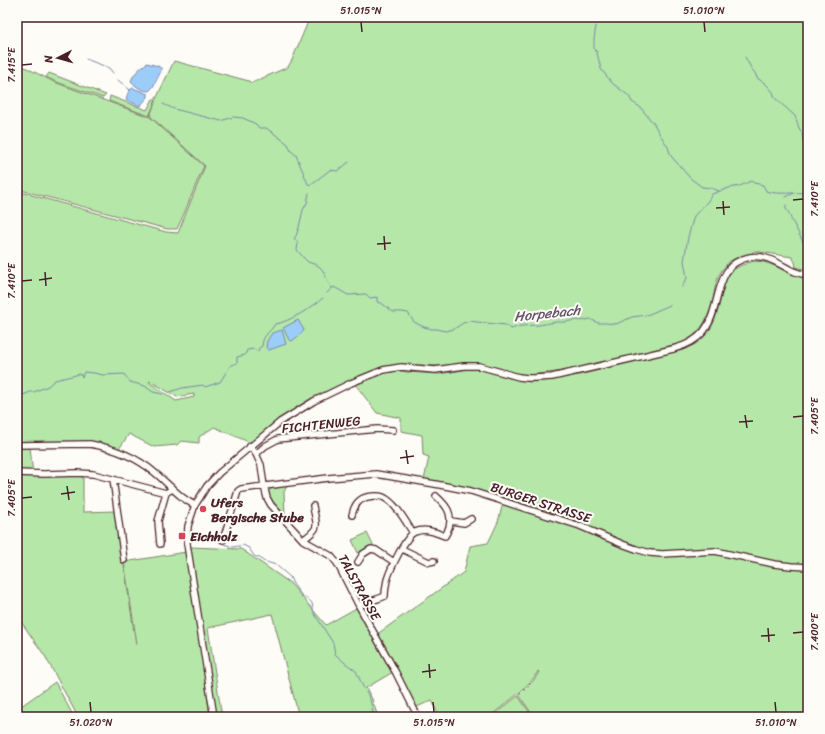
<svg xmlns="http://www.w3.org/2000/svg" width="825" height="734" font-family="Sriracha,sans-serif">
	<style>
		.green { fill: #b4e7a8; stroke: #7f836a; fill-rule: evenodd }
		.water { fill: #9cccf8; stroke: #7b87a6 }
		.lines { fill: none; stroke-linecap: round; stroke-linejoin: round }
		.stream { stroke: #7b87a6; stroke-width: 1 }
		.minor-casing { stroke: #4a1f2b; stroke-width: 8 }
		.minor { stroke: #fdfcf7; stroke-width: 5.5 }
		.ticks { fill: none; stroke: #4a1f2b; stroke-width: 1.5 }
		.poi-dot { fill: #d1495b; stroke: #fdfcf7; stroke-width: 1.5 }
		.labels { text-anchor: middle; stroke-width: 4; stroke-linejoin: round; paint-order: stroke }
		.street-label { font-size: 13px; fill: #4a1f2b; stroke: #fdfcf7 }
		.poi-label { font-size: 13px; font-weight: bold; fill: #4a1f2b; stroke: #fdfcf7; text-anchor: start }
		.water-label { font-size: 14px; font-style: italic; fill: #635368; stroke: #fdfcf7 }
		.neatline { fill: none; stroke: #4a1f2b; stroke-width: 1.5 }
		.ticks-label { font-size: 10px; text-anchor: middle; fill: #4a1f2b }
	</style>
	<rect width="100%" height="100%" fill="#fdfcf7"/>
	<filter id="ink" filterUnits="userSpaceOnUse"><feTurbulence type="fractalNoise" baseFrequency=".025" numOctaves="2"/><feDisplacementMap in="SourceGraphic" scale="8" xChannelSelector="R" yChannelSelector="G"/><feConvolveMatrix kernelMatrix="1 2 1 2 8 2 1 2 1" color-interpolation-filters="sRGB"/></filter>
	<g filter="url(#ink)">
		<!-- green -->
		<path class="green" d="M310 17H808V270L803 269 796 267 795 262 792 257 754 251 751 254C745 256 736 257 730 261 727 263 725 267 722 270 715 280 715 291 712 303 707 322 699 335 681 343L578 368 565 371 527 375 510 372 487 365 475 363 438 366 403 364 383 368 350 381 312 398 279 419 251 443 214 427 199 437V443L181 441 177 445 154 447 129 434 119 449 90 441 18 444 17 191 166 232 178 233 205 166 150 116 156 100 149 116 109 101 110 96 147 110 153 99H156L174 61 249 81 251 83 288 67 292 60ZM150 381 177 397 194 394V397L176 401 149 382Z
			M17 63 54 82 150 117 204 166C194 187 187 209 177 229H167L17 189Z
			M49 73 106 95 103 98 54 81 46 77Z
			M754 261C774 261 789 276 808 279V565L774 562 731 552 664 553 635 548 579 523 424 480 429 457 423 455 422 435 401 431V418L377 413 355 384C367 380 395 367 406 372L439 374 469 369H477L488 371 510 378 530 382 543 381 579 375 682 350C711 340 716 321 722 293 724 286 726 276 732 271 738 266 746 263 754 261Z
			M30 447 33 475 83 474V512L116 511 136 645 137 644 124 562 186 552 194 596 210 717H78L45 656 17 616V448Z
			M287 486 284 492 285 515 283 514 271 499 268 491 270 489Z
			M503 503 569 523 646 553 715 552 808 568V717H534L519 695 534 680 539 672 538 671 533 679 518 694 489 717H439L432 700 415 708 376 635 464 572 470 546 488 543 498 522Z
			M367 533 373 545 358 553 352 540Z
			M190 547 241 549 290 583 326 625 358 607 393 672 366 688 372 699 378 717H299L272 614 208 628 222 717H214Z
			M55 682 74 717H17V709Z
			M518 696 533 717H491Z"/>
		<!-- water -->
		<path class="water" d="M147 63 158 66 162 69 153 87 149 91C142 91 136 87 131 81 133 74 141 67 147 63Z
			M133 88 148 94V97L140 106 126 100C127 95 128 90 133 88Z
			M298 320 304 330 301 334 292 341 289 340 283 328Z
			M282 330 286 344 269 350 266 348 267 341 272 333Z"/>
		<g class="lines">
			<!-- stream -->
			<path class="stream" d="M596 26 594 39V48L597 53 601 69 612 83 629 96 632 102 640 107 654 124 659 133 668 147 671 156 690 178 702 187 711 188 719 191
				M745 57 751 68 755 73 757 78 766 84 773 92 775 98 795 116 799 128 802 133 804 148 808 154
				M86 59 109 68 113 73
				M118 80 130 90
				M163 104 174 109 221 121 233 117 243 118 256 124 259 128H266L276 135 288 144 291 151 296 155 308 184 310 185 330 170 338 171 349 162
				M309 193 307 203 303 210 299 227 296 236 294 238 298 243 297 250C300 253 304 259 308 262 312 264 317 264 320 267 326 273 326 282 332 288
				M786 197 794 193
				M786 205V209C790 213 790 217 792 221 798 231 802 241 808 251
				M682 287 687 278 684 261 688 237 694 216 708 201 712 194 729 188 740 186 751 181 754 183 763 185 766 191C776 195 794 192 806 193L808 192
				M327 293 330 290 334 287 348 295 366 294 370 298 377 297V301L378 303 380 302 393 312H402L408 313 414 322 424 327 432 329H438L440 330 446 331 454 329 463 323 470 321 477 322 506 325 511 329 521 326 539 325 556 322H564L576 320 581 321 590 319 598 323H606L616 324 632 317 647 315 670 305
				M170 392 182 388 203 385 205 387 220 382 230 366 237 363V357L245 355 247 350 254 349 258 352 259 348 262 346C263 334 270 333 275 324 287 323 313 307 323 298
				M17 394 22 395 26 394 30 392H34L48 386 55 380 80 374 82 377 84 372 94 373 103 375 124 374 130 382 145 386 153 392 163 394
				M224 544 233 547 243 545 249 548 254 556 260 558 263 561 276 565 290 577 293 584 302 596 308 599 312 603 314 613 333 643 335 654 344 662 356 671 364 689
				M366 692 370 699 374 717"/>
			<defs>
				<path id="minor" d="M17 445 90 444C113 448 136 457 154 472 164 480 172 489 182 497 186 500 190 503 195 505
					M250 446 256 454 261 465 264 486 267 498 271 505 303 540 331 556 337 563 359 606 396 673 418 717
					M256 454 265 446 278 439 377 429 393 430
					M17 473 44 474 78 473 93 474 166 493 172 489
					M113 479 124 560
					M352 515C354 506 358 499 367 497 372 496 378 495 383 497 395 502 406 522 413 533
					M451 521 464 523 471 519
					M223 540 238 491 241 489 328 478 376 474 435 484 471 491 580 526 622 544 636 549 650 553 662 554 715 551 774 564 791 566 808 567
					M303 540C322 526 316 526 313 506
					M160 544 158 521 166 493
					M402 549 429 562 434 561
					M358 562 363 554 371 549 376 550 394 562
					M359 606C367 601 377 600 385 596 385 590 386 585 387 580 390 570 406 535 415 532 420 530 428 530 434 532 438 533 441 535 445 536 447 533 448 530 449 527 453 513 446 505 436 496
					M214 717 187 544 188 526 195 505 207 486 219 473 280 422 314 401 351 383 383 370 401 367 435 370 464 366H479L519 377 527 378H535L552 377 673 349C685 346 696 341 704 331 723 306 712 264 750 257 774 253 790 276 808 274"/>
			</defs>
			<!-- minor casing -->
			<use href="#minor" class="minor-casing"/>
			<!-- minor -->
			<use href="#minor" class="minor"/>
		</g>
	</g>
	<!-- ticks -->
	<path class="ticks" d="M361 22 362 32M704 22 705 32M22 65 32 64M793 200 803 199M723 201 724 215M716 208 730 207M384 236 385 250M377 244 391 243M45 272 46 286M39 280 52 278M22 281 32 280M745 415 747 428M793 417 803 416M739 422 753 421M406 450 408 464M400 458 414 456M67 486 69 500M61 494 75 492M22 498 32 497M768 628 769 642M793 633 803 632M761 636 775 635M429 664 430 678M422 672 436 670M90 702 91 712M433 702 434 712M775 702 776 712"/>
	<!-- markers -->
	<g class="poi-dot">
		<circle cx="203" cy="509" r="4"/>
		<rect x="178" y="532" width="8" height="8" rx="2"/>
	</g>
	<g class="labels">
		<!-- street labels -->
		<g class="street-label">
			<text transform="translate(321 424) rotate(-6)" y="5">FICHTENWEG</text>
			<text transform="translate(541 502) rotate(18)" y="5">BURGER STRASSE</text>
			<text transform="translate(360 587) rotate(61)" y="5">TALSTRASSE</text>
		</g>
		<!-- poi labels -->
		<g class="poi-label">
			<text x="211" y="507">Ufers<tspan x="211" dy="15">Bergische Stube</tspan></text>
			<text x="190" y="541">Eichholz</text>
		</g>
		<!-- water labels -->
		<g class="water-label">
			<text transform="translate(547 313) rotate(-6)" y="5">Horpebach</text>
		</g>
	</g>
	<!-- margin -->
	<rect width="825" height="734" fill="none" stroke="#fdfcf7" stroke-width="44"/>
	<!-- north arrow -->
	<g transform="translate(58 58) rotate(264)" stroke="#fdfcf7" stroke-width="3" paint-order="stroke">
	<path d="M0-3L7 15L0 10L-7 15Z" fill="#4a1f2b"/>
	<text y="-6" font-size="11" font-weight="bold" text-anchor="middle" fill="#4a1f2b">N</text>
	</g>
	<rect x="22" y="22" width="781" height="690" class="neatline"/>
	<g class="ticks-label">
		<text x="361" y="14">51.015°N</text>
		<text x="704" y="14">51.010°N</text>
		<text transform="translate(11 65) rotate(-90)" y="4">7.415°E</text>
		<text transform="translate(814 199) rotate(-90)" y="4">7.410°E</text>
		<text transform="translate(11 281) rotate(-90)" y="4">7.410°E</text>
		<text transform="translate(814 416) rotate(-90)" y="4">7.405°E</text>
		<text transform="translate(11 498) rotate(-90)" y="4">7.405°E</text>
		<text transform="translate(814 632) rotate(-90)" y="4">7.400°E</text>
		<text x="91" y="726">51.020°N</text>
		<text x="434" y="726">51.015°N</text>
		<text x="776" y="726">51.010°N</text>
	</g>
</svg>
